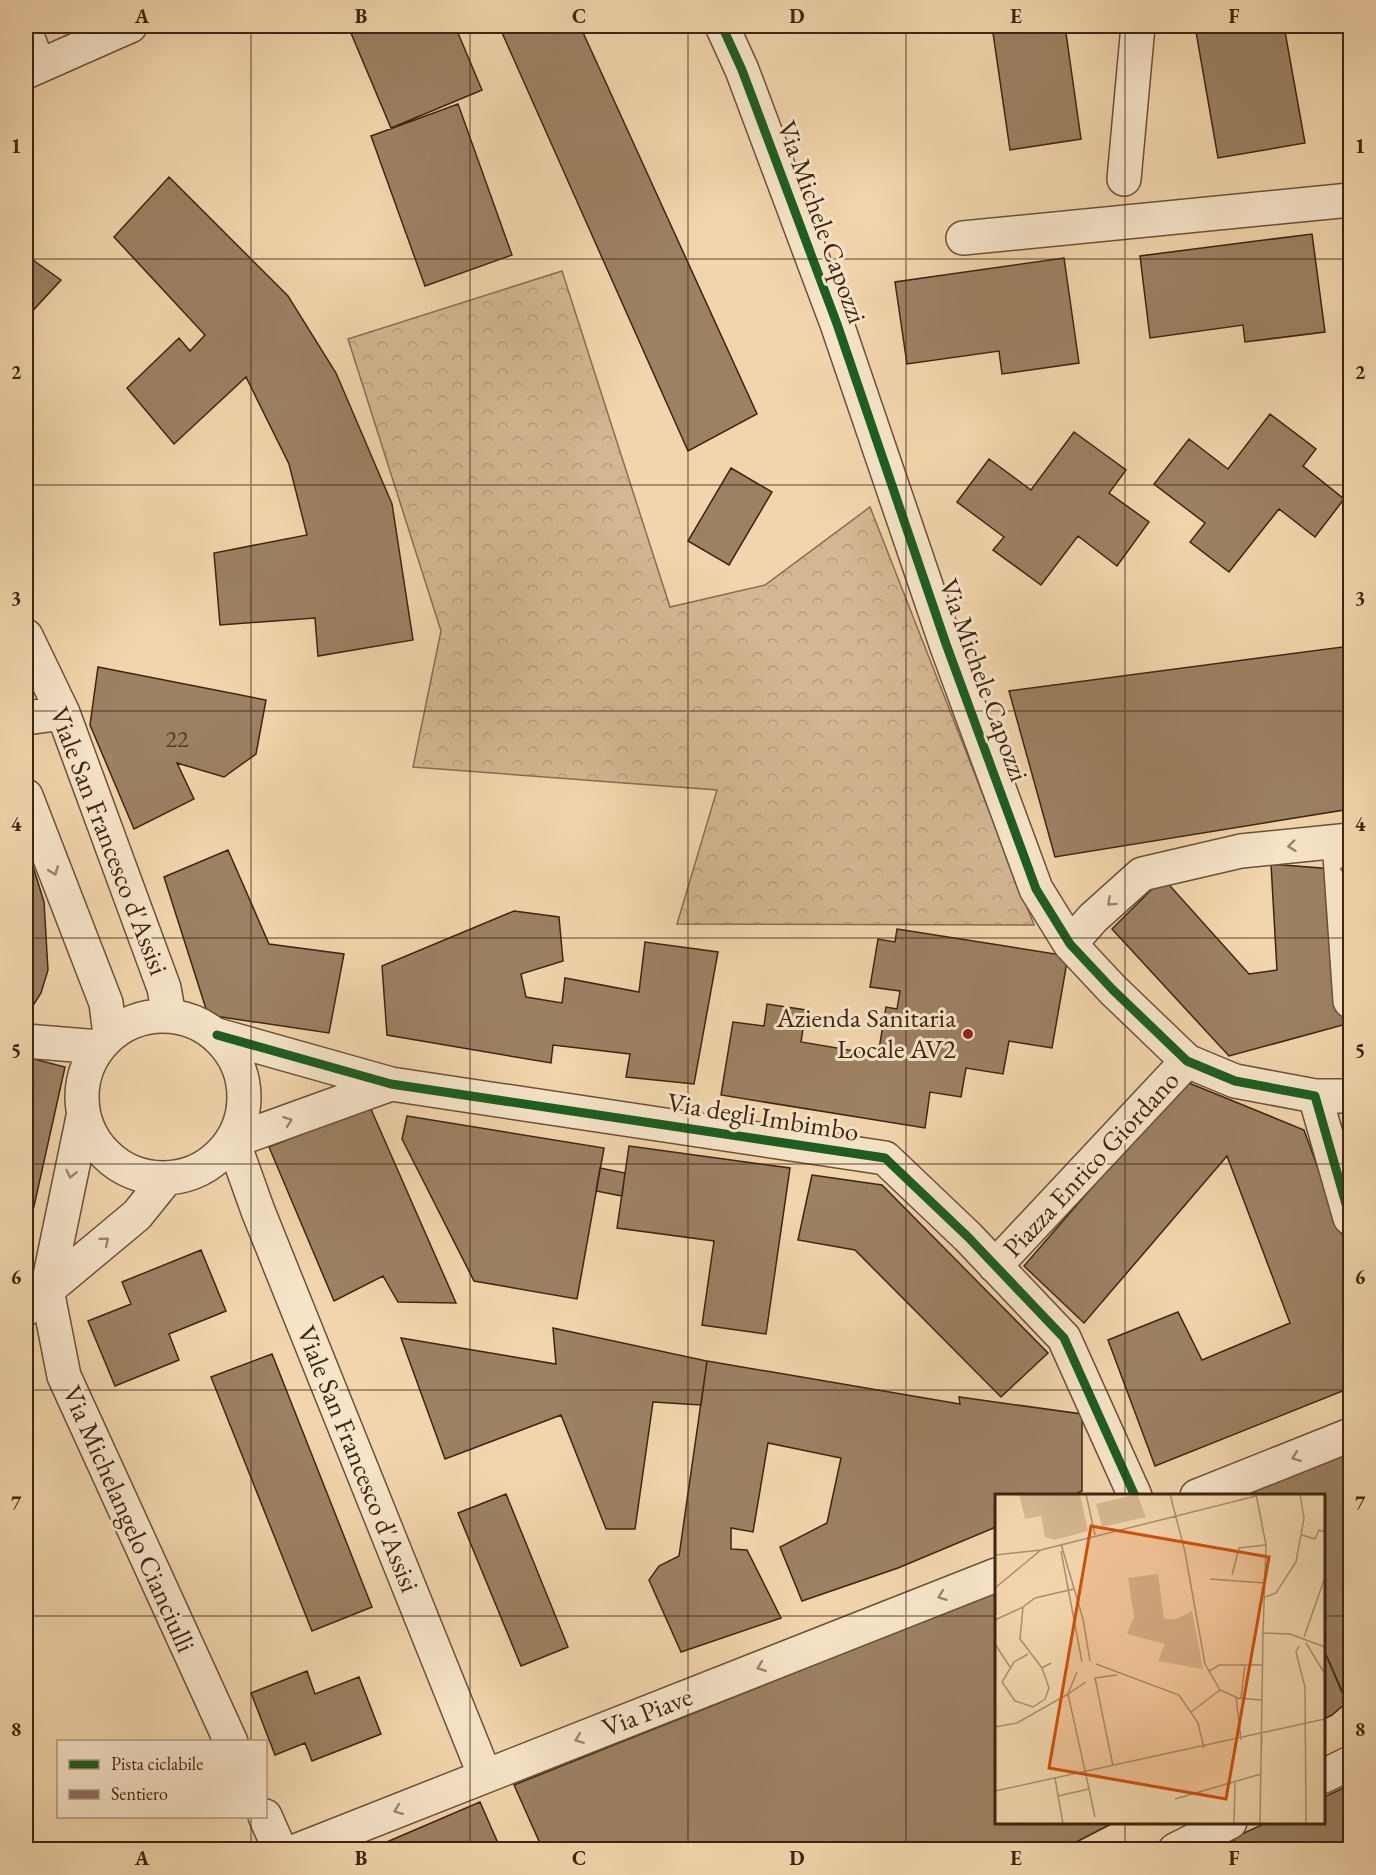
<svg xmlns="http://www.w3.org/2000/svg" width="1376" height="1875" font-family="'EB Garamond',serif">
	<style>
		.forest { fill: url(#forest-crowns); stroke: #886e52; stroke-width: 1.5 }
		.building { fill: #9c8163; stroke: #3e2513; stroke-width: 1.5 }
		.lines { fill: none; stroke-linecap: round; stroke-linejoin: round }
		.minor-casing { stroke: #6b5139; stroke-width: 36 }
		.minor { stroke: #f7e4c9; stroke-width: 33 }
		.quiet { stroke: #8d6e63; stroke-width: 8; stroke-dasharray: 15 8; stroke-linecap: butt }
		.cycleway-casing { stroke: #f7e4c9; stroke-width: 13 }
		.cycleway { stroke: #1b5e20; stroke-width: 9 }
		.oneway { stroke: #9a846e }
		.grid { fill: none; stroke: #3e2513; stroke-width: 1.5; stroke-opacity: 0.55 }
		.poi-dot { fill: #8f2418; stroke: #f7e4c9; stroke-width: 2 }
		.labels { text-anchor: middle; stroke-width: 6; stroke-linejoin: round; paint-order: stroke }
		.number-label { font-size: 24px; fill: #563c27 }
		.street-label { font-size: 27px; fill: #3e2513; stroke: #f7e4c9 }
		.poi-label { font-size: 27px; fill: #3e2513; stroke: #f7e4c9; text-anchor: end }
		.inset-road { fill: none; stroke: #aa8f6f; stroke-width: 1.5 }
		.view { fill: #ce510d; fill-opacity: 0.15; stroke: #ce510d; stroke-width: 3 }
		.inset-edge { fill: none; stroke: #3e2513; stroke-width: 3 }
		.neatline { fill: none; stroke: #3e2513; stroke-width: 2 }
		.grid-label { font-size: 20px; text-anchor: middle; font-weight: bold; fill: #3e2513 }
	</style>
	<defs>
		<pattern id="forest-crowns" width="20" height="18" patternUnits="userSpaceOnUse" patternTransform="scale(1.5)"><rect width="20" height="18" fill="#d3b792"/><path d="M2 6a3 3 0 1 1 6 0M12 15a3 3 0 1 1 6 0" fill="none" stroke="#b69d7d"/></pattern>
	</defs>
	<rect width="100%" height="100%" fill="#f2d5ac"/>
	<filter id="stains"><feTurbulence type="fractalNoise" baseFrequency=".00333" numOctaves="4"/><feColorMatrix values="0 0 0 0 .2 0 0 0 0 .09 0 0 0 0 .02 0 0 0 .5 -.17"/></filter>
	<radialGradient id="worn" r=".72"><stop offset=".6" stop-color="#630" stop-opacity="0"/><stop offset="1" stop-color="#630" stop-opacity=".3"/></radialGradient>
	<!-- forest -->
	<path class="forest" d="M562 271 670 607 765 585 870 507 1034 925 677 924 717 790 413 767 441 631 348 339Z"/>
	<!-- building -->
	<path class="building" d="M348 26H455L482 90 391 128Z
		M499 26H580L757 414 688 451Z
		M992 26H1065L1081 139 1010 150Z
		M1195 26H1284L1305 143 1218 158Z
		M458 104 512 255 425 286 371 136Z
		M169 177 288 296 336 373 392 504 413 640 318 656 315 618 220 625 214 553 307 535 289 464 246 377 174 444 127 388 179 338 190 351 205 335 114 237Z
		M1312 234 1325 332 1245 342 1243 325 1150 338 1140 256Z
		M26 255 61 280 26 318Z
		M1064 258 1079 363 1002 374 999 351 907 364 895 282Z
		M1270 414 1316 449 1303 466 1344 499 1315 537 1279 509 1229 572 1190 542 1205 523 1154 484 1189 439 1228 469Z
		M1074 432 1126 470 1109 493 1149 522 1117 566 1078 536 1041 585 993 550 1004 537 957 502 989 459 1031 490Z
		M731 468 772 492 729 565 688 541Z
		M1350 646V809L1055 857 1009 691Z
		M98 667 266 700 256 754 224 777 177 763 194 799 134 829 90 725Z
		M26 844 44 902 48 970 41 993 27 1015Z
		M228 850 269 944 344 954 329 1033 208 1015 164 877Z
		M1271 864 1333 869 1343 1025 1229 1056 1112 929 1163 878 1249 974 1277 970Z
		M514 911 559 917 563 961 521 974 526 997 562 1003 565 978 639 992 645 942 718 952 694 1084 626 1077 630 1054 553 1045 551 1063 387 1035 382 966Z
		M897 929 1068 956 1052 1048 1009 1041 1003 1074 966 1068 961 1097 930 1092 925 1128 721 1095 733 1022 764 1026 767 1004 806 1010 801 1042 878 1055 886 1007 897 1009 900 991 870 987 878 939 895 942Z
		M26 1057 65 1067 26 1242Z
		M1184 1081 1304 1130 1350 1256V1388L1155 1466 1108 1340 1178 1312 1202 1360 1290 1323 1227 1156 1084 1323 1024 1266Z
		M370 1107 456 1303 398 1302 383 1276 334 1301 269 1147Z
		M407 1116 604 1148 577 1299 474 1281 402 1139Z
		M629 1146 790 1168 766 1334 702 1325 714 1241 617 1228Z
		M600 1168 625 1173 622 1196 596 1191Z
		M812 1175 882 1185 1048 1353 1001 1397 855 1250 798 1240Z
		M201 1250 226 1311 169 1334 179 1360 115 1386 88 1321 131 1304 122 1282Z
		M553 1328 707 1361 701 1405 653 1402 635 1529H606L561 1415 445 1459 401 1338 556 1364Z
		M272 1354 372 1607 312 1631 211 1377Z
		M707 1361 960 1404 959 1397 1082 1414V1491L1071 1496H996V1527L898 1568 802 1601 780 1547 827 1523 841 1458 768 1443 753 1532 731 1528V1549L747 1550 781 1618 681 1652 649 1580 659 1566 679 1556Z
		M1350 1453V1711L1324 1650V1496H1254L1252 1490Z
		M506 1494 568 1647 521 1666 458 1513Z
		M996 1592V1822H1115L1061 1850H543L514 1785Z
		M1324 1650 1347 1702 1332 1715 1324 1719Z
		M307 1671 315 1694 359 1677 381 1734 312 1761 305 1743 275 1755 251 1693Z
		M1350 1785V1850H1239L1233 1838 1268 1822H1324V1797Z
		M480 1802 501 1850H368Z
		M1233 1838 1239 1850H1212Z"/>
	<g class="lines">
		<defs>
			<path id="minor" d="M722 26 742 70 837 324 946 644 1036 889 1070 944 1113 990 1187 1061 1235 1081 1315 1096 1350 1218
				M26 33 39 66
				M26 72 130 26
				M1124 179 1138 26
				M963 238 1350 200
				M26 636 63 713 164 988 169 1016
				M26 718 63 713
				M26 796 106 1003 110 1035
				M1339 841 1350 1001
				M1070 944 1093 918 1142 874 1241 851 1350 840
				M82 1097a81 81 0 1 1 162 0a81 81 0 1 1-162 0Z
				M217 1035 391 1084 885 1158 968 1237 1064 1338 1135 1496
				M26 1041 99 1047
				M391 1084 233 1141 258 1211 485 1776
				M1315 1096H1350
				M83 1117 47 1290 137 1215 166 1179
				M995 1266 1187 1061
				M26 1309 47 1290 64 1376 231 1742
				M1197 1496 1350 1435
				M1324 1776 1350 1763
				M265 1816 280 1850
				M298 1850 996 1575
				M1175 1850 1230 1822"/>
		</defs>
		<!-- minor casing -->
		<use href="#minor" class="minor-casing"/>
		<!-- minor -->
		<use href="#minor" class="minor"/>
		<!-- quiet -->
		<path class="quiet" d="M1342 872 1350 866"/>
		<defs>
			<path id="cycleway" d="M722 26 742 70 837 324 946 644 1036 889 1070 944 1113 990 1187 1061 1235 1081 1315 1096 1350 1218
				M217 1035 391 1084 885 1158 968 1237 1064 1338 1135 1496"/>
		</defs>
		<!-- cycleway casing -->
		<use href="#cycleway" class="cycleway-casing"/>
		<!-- cycleway -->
		<use href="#cycleway" class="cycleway"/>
	</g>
	<!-- one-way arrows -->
	<defs><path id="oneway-chevron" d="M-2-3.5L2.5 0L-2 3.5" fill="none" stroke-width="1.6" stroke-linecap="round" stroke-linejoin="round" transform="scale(1.5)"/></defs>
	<g class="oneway">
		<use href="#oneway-chevron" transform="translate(1292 846) rotate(174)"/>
		<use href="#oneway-chevron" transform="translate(54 871) rotate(69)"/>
		<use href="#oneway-chevron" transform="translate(1111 902) rotate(138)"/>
		<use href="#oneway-chevron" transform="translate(288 1121) rotate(-20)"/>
		<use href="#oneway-chevron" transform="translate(71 1174) rotate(102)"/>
		<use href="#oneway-chevron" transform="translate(105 1241) rotate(-40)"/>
		<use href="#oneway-chevron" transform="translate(1296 1457) rotate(159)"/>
		<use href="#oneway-chevron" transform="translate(942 1596) rotate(159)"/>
		<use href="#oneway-chevron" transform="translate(761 1667) rotate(159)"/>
		<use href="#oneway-chevron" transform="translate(579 1739) rotate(159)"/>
		<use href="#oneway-chevron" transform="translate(398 1810) rotate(159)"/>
	</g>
	<!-- grid -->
	<path class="grid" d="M251 26V1742M470 26V1850M688 26V1850M906 26V1850M1125 26V1496M26 259H1350M26 485H1350M26 711H1350M26 938H1350M26 1164H1350M26 1390H1350M26 1616H996M1324 1616H1350M251 1816V1850M1125 1822V1850"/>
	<!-- markers -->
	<circle class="poi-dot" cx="968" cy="1034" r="6"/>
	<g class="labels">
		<!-- number labels -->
		<g class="number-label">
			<text x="177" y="747">22</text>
		</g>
		<!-- street labels -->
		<g class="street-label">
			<text transform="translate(822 222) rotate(70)" y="9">Via Michele Capozzi</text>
			<text transform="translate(984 680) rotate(70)" y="9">Via Michele Capozzi</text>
			<text transform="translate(109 841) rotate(69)" y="9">Viale San Francesco d'Assisi</text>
			<text transform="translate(763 1117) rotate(9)" y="9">Via degli Imbimbo</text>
			<text transform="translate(1091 1164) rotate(-47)" y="9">Piazza Enrico Giordano</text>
			<text transform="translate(358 1459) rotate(68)" y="9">Viale San Francesco d'Assisi</text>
			<text transform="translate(129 1519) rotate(66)" y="9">Via Michelangelo Cianciulli</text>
			<text transform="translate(647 1712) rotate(-21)" y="9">Via Piave</text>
		</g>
		<!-- poi labels -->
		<g class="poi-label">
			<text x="956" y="1027">Azienda Sanitaria<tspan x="956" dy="31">Locale AV2</tspan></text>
		</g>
	</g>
	<!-- overview -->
	<g transform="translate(995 1494)">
		<rect width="330" height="330" fill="#f2d5ac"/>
		<path d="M142 0 151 23 107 33 101 10ZM163 80 169 125H181L197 117 208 175 163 167 170 150 132 140 139 123 133 84Z" fill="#d3b792"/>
		<path d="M24 0H85L93 37 59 46 50 43 46 22 30 25Z" fill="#d3b792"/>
		<path class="inset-road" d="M91 0 100 41M175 0 190 58 210 170 225 196 241 203 246 246M261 0 271 51 268 139 266 263 267 241M307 41 320 45 324 36 330 38M66 50 88 125 95 167M66 57 87 168M0 61 46 56M237 81 244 54 271 51M215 85 270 89M0 94 46 56 261 2M270 103 281 99 301 68 309 24 305 0M0 126 28 113M268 139 295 140 330 153M309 143 330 83M311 149 330 180M0 150 15 173M304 152 301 158 310 193 311 330M33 160 19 168 7 188 20 207 38 213 50 205 54 194 47 174M56 169 47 174 25 145 28 113 40 104 79 95M101 170 184 201 203 229 209 254M82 178 73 200 91 188M213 178 224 171H268M242 204 267 206M246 204 250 171M196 218 225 196M0 233 22 229 73 200 94 295 63 302M118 272 100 184 122 181M60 284 68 330M94 295 100 323M0 297 330 225M180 305 266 280M239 330 240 287M265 330 266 263"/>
		<path class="view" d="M96 32 274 63 231 305 54 274Z"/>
		<rect width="330" height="330" class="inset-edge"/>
	</g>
	<!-- margin -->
	<rect width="1376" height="1875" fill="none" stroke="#f2d5ac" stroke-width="66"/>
	<!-- legend -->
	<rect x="57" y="1740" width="210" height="78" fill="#f7e4c9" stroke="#ad9880" stroke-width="1.5"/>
	<rect x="69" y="1760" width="30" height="9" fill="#1b5e20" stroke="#ad9880" stroke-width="1.5"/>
	<text x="111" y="1770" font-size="18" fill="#3e2513">Pista ciclabile</text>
	<rect x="69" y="1790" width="30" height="9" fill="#8d6e63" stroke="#ad9880" stroke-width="1.5"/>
	<text x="111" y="1800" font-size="18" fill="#3e2513">Sentiero</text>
	<rect x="33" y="33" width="1310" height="1809" class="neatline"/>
	<g class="grid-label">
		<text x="142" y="23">A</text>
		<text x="361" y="23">B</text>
		<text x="579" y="23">C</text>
		<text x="797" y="23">D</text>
		<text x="1016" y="23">E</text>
		<text x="1234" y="23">F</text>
		<text x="16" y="153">1</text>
		<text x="1360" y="153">1</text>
		<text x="16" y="379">2</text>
		<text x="1360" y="379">2</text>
		<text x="16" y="605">3</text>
		<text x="1360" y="605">3</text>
		<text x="16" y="831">4</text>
		<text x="1360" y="831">4</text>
		<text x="16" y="1057">5</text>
		<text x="1360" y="1057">5</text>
		<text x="16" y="1284">6</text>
		<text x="1360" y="1284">6</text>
		<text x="16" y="1510">7</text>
		<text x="1360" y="1510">7</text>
		<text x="16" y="1736">8</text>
		<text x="1360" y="1736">8</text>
		<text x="142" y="1865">A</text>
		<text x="361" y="1865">B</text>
		<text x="579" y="1865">C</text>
		<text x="797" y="1865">D</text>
		<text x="1016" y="1865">E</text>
		<text x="1234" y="1865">F</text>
	</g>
	<rect width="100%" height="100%" filter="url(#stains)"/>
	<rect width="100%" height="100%" fill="url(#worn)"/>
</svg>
